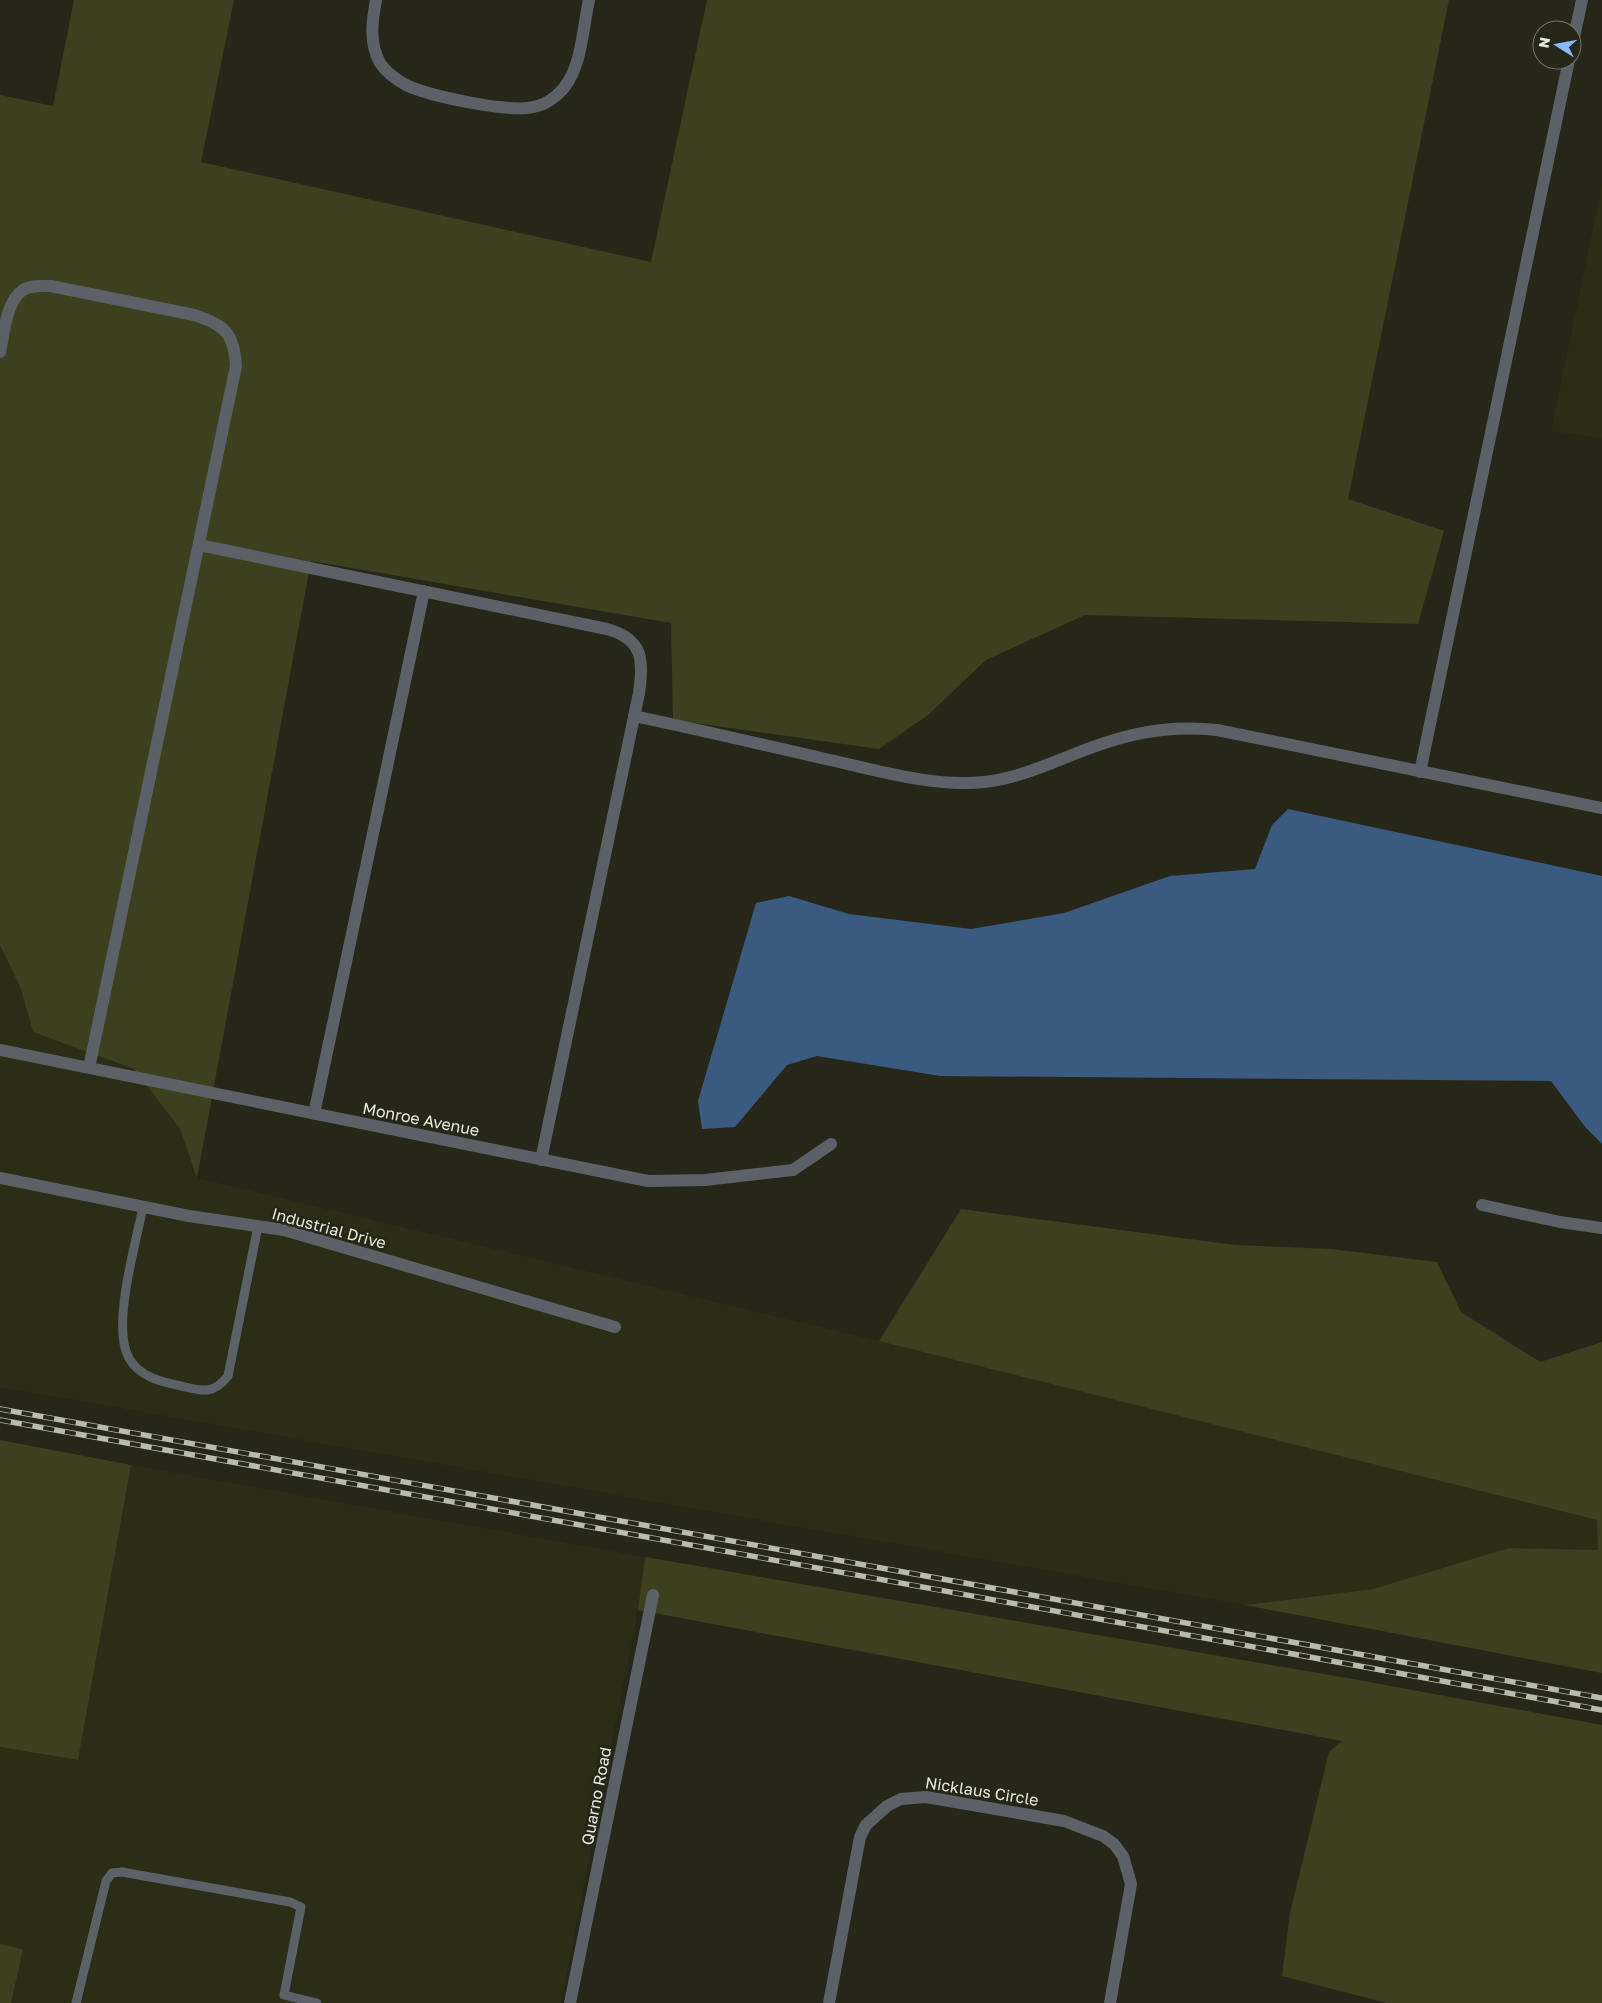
<svg xmlns="http://www.w3.org/2000/svg" width="1602" height="2003" font-family="'Golos Text',sans-serif">
	<style>
		.built { fill: #2b2d17 }
		.green { fill: #3d401e }
		.water { fill: #3a5a7f }
		.lines { fill: none; stroke-linecap: round; stroke-linejoin: round }
		.service { stroke: #5c6168; stroke-width: 9 }
		.minor { stroke: #5c6168; stroke-width: 12 }
		.rail-casing { stroke: #b9bbaf; stroke-width: 5.5 }
		.rail { stroke: #262718; stroke-width: 4; stroke-dasharray: 11; stroke-linecap: butt }
		.labels { text-anchor: middle; stroke-width: 5; stroke-linejoin: round; paint-order: stroke }
		.street-label { font-size: 16px; fill: #e7e9de; stroke: #262718 }
	</style>
	<rect width="100%" height="100%" fill="#262718"/>
	<!-- built -->
	<path class="built" d="M1602 185V438L1551 431Z
		M0 945 21 989 33 1032 134 1069 180 1129 197 1178 879 1341 1597 1520 1599 1550 1509 1548 1373 1589 1245 1605 0 1387Z
		M131 1465 645 1557 638 1610 561 2003H11L22 1949 0 1944V1747L78 1760Z"/>
	<!-- green -->
	<path class="green" d="M74 0H234L201 162 651 262 707 0H1449L1348 499 1444 531 1418 624 1085 615 986 660 928 715 879 749 673 720 671 623 311 561 197 1178 180 1129 134 1069 33 1032 21 989 0 945V95L53 106Z
		M961 1209 1235 1245 1331 1249 1437 1262 1461 1312 1540 1362 1602 1342V1673L1245 1605 1373 1589 1509 1548 1598 1550 1597 1520 879 1341Z
		M0 1440 131 1465 78 1760 0 1747Z
		M645 1557 1353 1679 1602 1725V2003H1387L1282 1976 1290 1913 1329 1752 1342 1741 638 1610Z
		M0 1944 23 1949 11 2003H0Z"/>
	<!-- water -->
	<path class="water" d="M1288 809 1602 876V1144L1586 1128 1551 1081 940 1076 817 1056 787 1065 735 1127 702 1129 698 1101 756 903 789 896 849 914 971 929 1064 913 1170 876 1255 869 1272 825Z"/>
	<g class="lines">
		<!-- service -->
		<path class="service" d="M143 1207C136 1243 111 1327 129 1358 139 1377 162 1382 181 1386 203 1391 213 1395 228 1376L258 1226
			M76 2003 106 1881 112 1873 122 1872 290 1902 301 1907 284 1995 317 2003"/>
		<!-- minor -->
		<path class="minor" d="M376 0C372 21 369 43 380 63 386 72 397 80 406 85 429 96 509 113 533 107 541 106 550 101 557 95 582 74 582 31 589 0
			M1572 46 1582 0
			M0 352C4 334 6 301 23 290 31 285 42 286 51 286L194 315C225 325 234 333 236 366L89 1068
			M199 545 607 629C643 639 644 660 639 693L541 1160
			M634 716C700 730 765 745 830 760 880 771 932 787 984 782 1013 779 1039 768 1067 757 1118 736 1161 724 1217 730L1602 808
			M1420 772 1569 60
			M0 1050 648 1181 705 1180 793 1170 831 1144
			M314 1114 424 591
			M0 1178 189 1216 284 1230 615 1327
			M1482 1205 1560 1222 1602 1228
			M570 2003 653 1595
			M829 2003 860 1837 866 1825 887 1806 901 1799 926 1797 1064 1821 1103 1836 1114 1844 1123 1856 1131 1884 1110 2003"/>
		<defs>
			<path id="rail" d="M0 1409 1602 1698
				M0 1420 1602 1710"/>
		</defs>
		<!-- rail casing -->
		<use href="#rail" class="rail-casing"/>
		<!-- rail -->
		<use href="#rail" class="rail"/>
	</g>
	<g class="labels">
		<!-- street labels -->
		<g class="street-label">
			<text transform="translate(421 1119) rotate(11)" y="6">Monroe Avenue</text>
			<text transform="translate(329 1228) rotate(15)" y="6">Industrial Drive</text>
			<text transform="translate(982 1791) rotate(9)" y="6">Nicklaus Circle</text>
			<text transform="translate(596 1796) rotate(-79)" y="6">Quarno Road</text>
		</g>
	</g>
	<!-- north arrow -->
	<g transform="translate(1557 45) rotate(281)"><circle r="24" fill="#262718" stroke="#737567"/>
	<path d="M0-4L9 19L0 12L-9 19Z" fill="#85bbfb"/>
	<text y="-8" font-size="14" font-weight="bold" text-anchor="middle" fill="#e7e9de">N</text>
	</g>
</svg>
